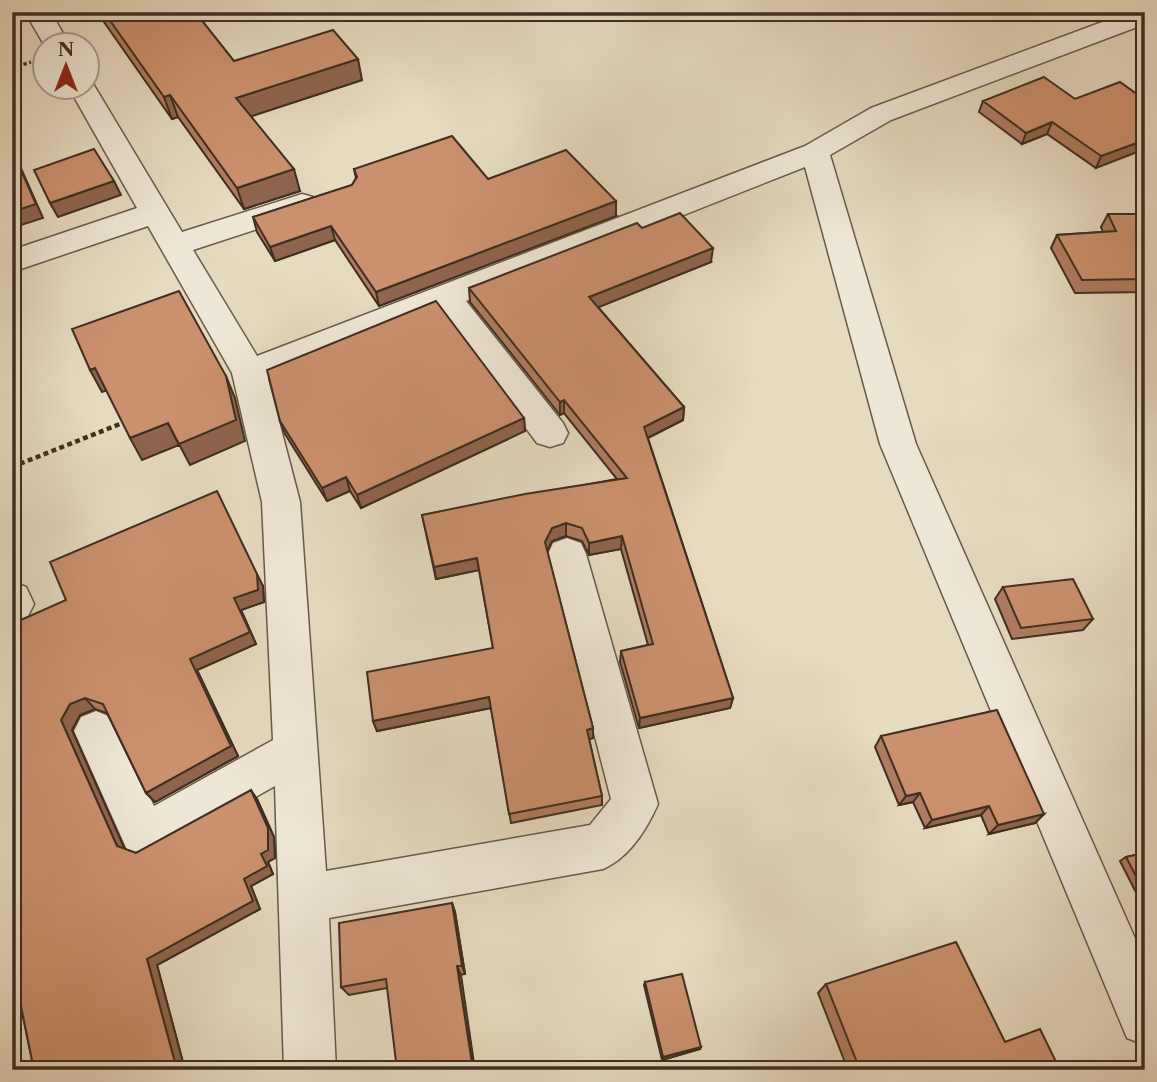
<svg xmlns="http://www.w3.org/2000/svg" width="1157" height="1082" font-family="'Libre Caslon Text',serif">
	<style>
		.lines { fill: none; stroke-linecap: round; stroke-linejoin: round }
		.minor-casing { stroke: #695948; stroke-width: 3 }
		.path-far1 { stroke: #3f2e21; stroke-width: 3.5; stroke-dasharray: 3.5 2.5; stroke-linecap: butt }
		.path { stroke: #3f2e21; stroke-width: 4.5; stroke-dasharray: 5 3.5; stroke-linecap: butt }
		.minor { fill: #efe7d5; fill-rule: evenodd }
		.wall { fill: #af7c5f; stroke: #3f2e21; stroke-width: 2 }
		.shaded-wall { fill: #8e654d; stroke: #3f2e21; stroke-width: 2 }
		.building { fill: #cb906e; stroke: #3f2e21; stroke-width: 2 }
	</style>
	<rect width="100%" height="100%" fill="#e6dabf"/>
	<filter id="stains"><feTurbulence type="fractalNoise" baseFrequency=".00286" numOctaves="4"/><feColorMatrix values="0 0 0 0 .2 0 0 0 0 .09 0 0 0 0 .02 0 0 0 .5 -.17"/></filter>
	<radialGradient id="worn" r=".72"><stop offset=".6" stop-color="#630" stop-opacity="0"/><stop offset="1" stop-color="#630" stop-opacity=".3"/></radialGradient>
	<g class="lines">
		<defs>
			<path id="minor" d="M25 12H51L70 46H46V48Z
				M1129 12H1145V24L891 120 830 155 916 444 1145 961V1045L1127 1038 880 444 805 167 466 301 563 423 568 433 563 443 550 447 537 443 439 312 268 379 300 502 326 871 590 825 611 799 548 554 553 543 567 538 581 543 586 554 658 804C647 829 629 858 603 869L329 918 336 1070H284L275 786 144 859 128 852 74 731 81 717 96 711 111 717 154 806 273 740 262 502 232 373 148 226 12 272V250L137 208 69 88H88V81L92 82 182 232 302 194 313 197 317 204 313 211 193 250 257 356 805 146 871 108Z
				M12 582 26 587 34 604 28 616 14 621Z"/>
		</defs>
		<!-- minor casing -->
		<use href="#minor" class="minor-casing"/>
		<!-- path-far1 -->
		<path class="path-far1" d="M12 68 31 62"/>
		<!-- path -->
		<path class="path" d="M12 467 125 422"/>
		<!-- minor -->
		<use href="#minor" class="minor"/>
	</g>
	<!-- wall -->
	<path class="wall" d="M97 12H195L234 61 362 80 251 116 300 191 244 209 178 117 172 119Z
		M1143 19H1145V39L1136 33Z
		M1075 99 1145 100 1096 168 1047 134 1022 144 979 112 983 101Z
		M354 169 488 179 616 216 379 306 335 240 275 261 257 232 253 217 352 185 356 178Z
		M1108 214H1145V292L1075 293 1051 248 1057 235 1103 232 1101 227Z
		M642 228 711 262 598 307 684 407 683 420 648 438 733 698 730 708 639 728 620 662 621 651 648 645 621 549 589 555 582 541 566 536 552 541 547 551 593 728V738L589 739 602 796V805L511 823 491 708 377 731 373 721 493 648 479 570 436 579 422 515 617 479 564 413 560 415 470 302 469 288Z
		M524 418 525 431 361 508 350 491 327 501 285 434 280 421Z
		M263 586 264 602 241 610 256 644 197 670 238 756 155 802 146 793 107 713 95 709 80 715 72 730 124 849 136 853 257 799 274 837 275 858 268 862 273 874 251 886 260 909 157 965 185 1070H34L23 1017 12 624Z
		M1003 587 1093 619 1083 630 1012 639 995 599Z
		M881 736 1044 814 1035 823 989 834 981 815 925 828 913 802 899 805 875 747Z
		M1145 853V910L1120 861 1126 857Z
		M452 903 455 912 465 974 349 995 341 987Z
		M645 982 700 1049 662 1060 644 985Z
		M826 984 1005 1042 1060 1070H848L818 993Z"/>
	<!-- shaded-wall -->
	<path class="shaded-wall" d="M358 59 362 80 243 119 236 98Z
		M170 95 178 117 172 119 164 97Z
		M1052 122 1047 134 1022 144 1026 133Z
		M1145 140V149L1096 168 1101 156Z
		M12 148 43 218 12 228Z
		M294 169 300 191 244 209 237 188Z
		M114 181 121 195 58 217 50 203Z
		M616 201V216L379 306 376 292Z
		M331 226 335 240 275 261 270 247Z
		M713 248 711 262 589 311V297Z
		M95 368 108 390 102 392 90 370Z
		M226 376 235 398 245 441 190 465 179 444Z
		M564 400V413L560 415V402Z
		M684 407 683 420 643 440 644 427Z
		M524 418 525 431 361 508 357 495Z
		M168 423 179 445 142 460 130 438Z
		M346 477 350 491 327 501 322 488Z
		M566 523V536L552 541 545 555V542L552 528Z
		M622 536 621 549 589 555V543Z
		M477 558 479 570 436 579 434 567Z
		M257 574 263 586 264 602 241 610 256 644 197 670 238 756 155 802 146 793 190 659 234 598Z
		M489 697 491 708 377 731 373 721Z
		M85 698 95 709 80 715 72 730 127 854 117 846 61 720 70 704Z
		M733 698 730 708 639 728 640 718Z
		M593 728V738L587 740V730Z
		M251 790 257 799 274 837 275 858 268 862 273 874 251 886 260 909 157 965 185 1070H177L147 959 244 879 261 854Z
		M920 793 913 802 899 805 906 796Z
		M989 806 981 815 925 828 932 820Z
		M1044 814 1035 823 989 834 998 825Z
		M452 903 455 912 465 974 462 966Z
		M457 966 461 975 475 1070H473Z
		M21 1006 34 1012 12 1023V1011Z
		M701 1047 700 1049 662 1060 663 1057Z"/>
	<!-- building -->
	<path class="building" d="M104 12H195L234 61 333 30 358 59 236 98 294 169 237 188 170 95 164 97Z
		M1044 77 1075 99 1120 82 1145 100V140L1101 156 1052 122 1026 133 983 101Z
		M452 136 488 179 566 150 616 201 376 292 331 226 270 247 253 217 352 185 357 177 354 169Z
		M94 149 114 181 50 203 34 170Z
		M12 150 36 204 12 212Z
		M680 213 713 248 589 297 684 407 644 427 733 698 640 718 621 651 653 644 622 536 589 543 582 528 566 523 552 528 545 542 593 728 587 730 602 796 509 814 489 697 373 721 367 672 493 648 477 558 434 567 422 515 525 494 627 478 564 400 560 402 469 288 637 223 642 228Z
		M1108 214H1145V279L1082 280 1057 235 1116 231Z
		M179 291 226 376 236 420 179 444 168 423 130 438 95 368 90 370 72 329Z
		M436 301 524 418 357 495 346 477 322 488 280 421 267 370Z
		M217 491 257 574 258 590 234 598 250 632 190 659 231 746 146 793 103 704 85 698 70 704 61 720 117 846 136 853 251 790 268 828V850L261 854 267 866 244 879 253 901 147 959 177 1070H34L21 1006 12 1011V624L66 600 50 562Z
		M1073 579 1093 619 1021 628 1003 587Z
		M997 710 1044 814 998 825 989 806 932 820 920 793 906 796 881 736Z
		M1145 853V894L1126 857Z
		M452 903 462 966H457L473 1070H397L386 979 341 987 339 923Z
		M956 942 1005 1042 1040 1029 1060 1070H860L826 984Z
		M682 974 701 1047 663 1057 645 982Z"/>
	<!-- margin -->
	<rect width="1157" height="1082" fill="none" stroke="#e6dabf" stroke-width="42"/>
	<rect x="14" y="14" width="1129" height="1054" fill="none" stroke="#3f2e21" stroke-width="3.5"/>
	<rect x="21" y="21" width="1115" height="1040" fill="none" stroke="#3f2e21" stroke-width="2"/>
	<!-- north arrow -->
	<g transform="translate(66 66)"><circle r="33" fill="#efe7d5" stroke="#a99d8d" stroke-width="2"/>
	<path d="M0-5L12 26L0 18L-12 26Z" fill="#8f2418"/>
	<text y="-10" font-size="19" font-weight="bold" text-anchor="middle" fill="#3f2e21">N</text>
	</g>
	<rect width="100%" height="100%" filter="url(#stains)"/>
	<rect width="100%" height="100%" fill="url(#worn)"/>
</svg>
